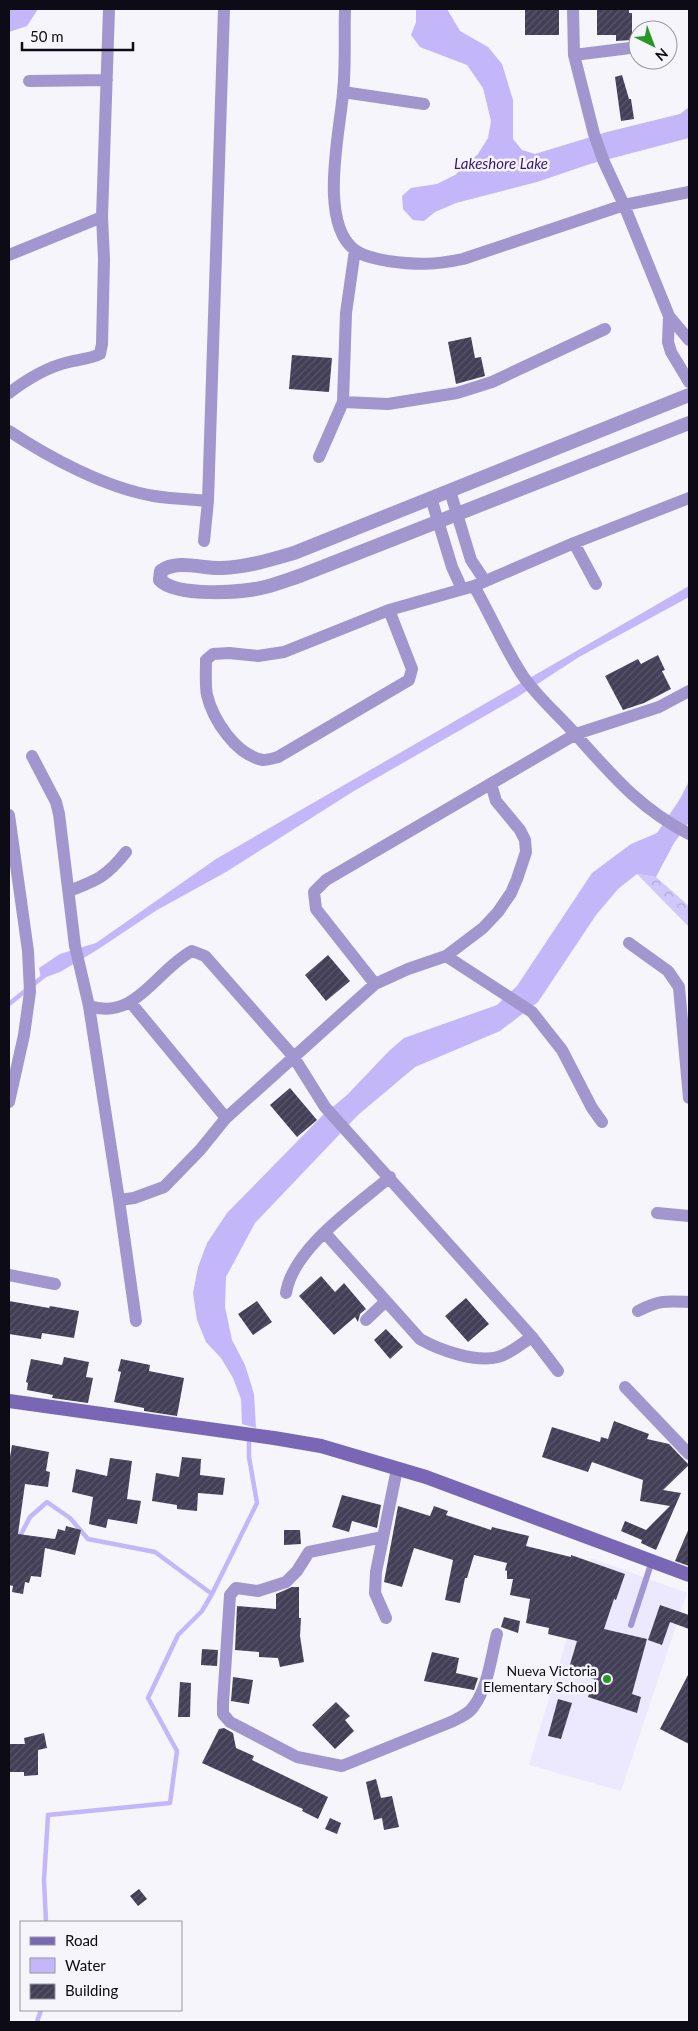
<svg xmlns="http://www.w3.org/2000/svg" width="698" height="2031" font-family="Lato,sans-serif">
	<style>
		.built { fill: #ece8fe }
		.forest { fill: url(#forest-crowns) }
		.water { fill: #c3b6f9 }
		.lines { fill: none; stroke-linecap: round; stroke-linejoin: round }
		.stream { stroke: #c3b6f9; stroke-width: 4.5 }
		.building { fill: url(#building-hatch) }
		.service { stroke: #a196cd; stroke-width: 6 }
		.minor { stroke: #a196cd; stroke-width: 12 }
		.tertiary { stroke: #a196cd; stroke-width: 14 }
		.secondary { stroke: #7967b6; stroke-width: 14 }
		.poi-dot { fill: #269826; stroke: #f6f5fb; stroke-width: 2 }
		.labels { text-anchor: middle; stroke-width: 5; stroke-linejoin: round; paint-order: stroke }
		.poi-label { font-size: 14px; fill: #0d0b15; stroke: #f6f5fb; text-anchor: end }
		.water-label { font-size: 15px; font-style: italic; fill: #3a1775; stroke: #f6f5fb }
	</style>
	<defs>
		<pattern id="forest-crowns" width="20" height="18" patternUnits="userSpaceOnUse" patternTransform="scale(1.25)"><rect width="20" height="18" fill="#d0c8fa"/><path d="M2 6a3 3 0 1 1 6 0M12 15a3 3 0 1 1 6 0" fill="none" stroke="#b1aad5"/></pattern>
		<pattern id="building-hatch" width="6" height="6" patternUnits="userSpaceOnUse" patternTransform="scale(1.25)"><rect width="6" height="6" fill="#433f56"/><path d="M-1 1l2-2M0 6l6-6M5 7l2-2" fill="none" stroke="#5a576a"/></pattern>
	</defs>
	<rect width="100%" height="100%" fill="#f6f5fb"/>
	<!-- built -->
	<path class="built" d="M591 1558 687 1593 621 1791 529 1765Z"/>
	<!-- forest -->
	<path class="forest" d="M637 874 656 877 689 906V927Z"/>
	<!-- water -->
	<path class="water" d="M9 9H38L27 26 9 32Z
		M416 9H447L460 31 488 47 502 64 513 100V139L522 150 535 154 607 132 680 114 689 107V138L590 164 537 182 456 203 435 212 424 221 413 220 403 209 402 196 411 188 437 184 455 175 478 154 488 138 491 121 483 88 467 65 420 47 411 35 416 22Z
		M689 586V597L579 657 516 698 354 791 226 872 157 910 97 950 60 972 41 979 39 968 60 954 96 943 216 859Z
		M689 781V822L674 843 656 877 637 874 618 889 596 915 538 1002 500 1031 415 1067 358 1115 255 1223 226 1277 225 1307 232 1340 245 1365 254 1394 256 1428 242 1424 241 1399 233 1378 221 1358 206 1342 197 1320 193 1293 198 1267 207 1243 227 1213 323 1115 347 1095 389 1051 404 1038 497 1005 517 986 592 873 631 844 657 833 680 799Z"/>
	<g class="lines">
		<!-- stream -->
		<path class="stream" d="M9 1004 45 975
			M9 1537 19 1538 30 1517 47 1502 70 1518 88 1539 155 1552 212 1594
			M46 1922 44 1880 48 1815 170 1803 177 1751 148 1698 178 1635 202 1611 212 1594 257 1503 249 1457V1437
			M37 2022 41 2010"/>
	</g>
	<!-- building -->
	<path class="building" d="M525 9H559V35H525Z
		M597 9H629V13H632V40L616 41V35H597Z
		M622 75 629 99H631L634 119 621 121 615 77Z
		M471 337 475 358 481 357 485 376 456 384 448 342Z
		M292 355 332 358 329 392 289 389Z
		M658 655 665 670 662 671 671 689 644 703 623 710 605 676 638 659 641 664Z
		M328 955 350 981 326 1001 305 975Z
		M290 1088 317 1120 297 1137 270 1105Z
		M321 1276 335 1292 344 1283 366 1309 360 1314 358 1322 355 1317 334 1335 299 1296Z
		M466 1298 489 1324 468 1342 445 1316Z
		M9 1301 49 1308 50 1306 79 1311 74 1338 42 1333 41 1339 9 1334Z
		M257 1301 272 1322 253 1335 238 1314Z
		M386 1329 403 1347 390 1359 374 1340Z
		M64 1357 89 1362 86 1377 93 1378 88 1403 52 1398 53 1395 27 1390 28 1383 26 1382 31 1359 62 1365Z
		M121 1359 150 1365 149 1371 184 1378 177 1416 144 1411V1408L114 1402 121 1372 118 1371Z
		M614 1421 649 1434 647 1439 669 1444 689 1465 663 1490 681 1493 656 1550 641 1543 642 1540 621 1531 625 1521 646 1530 670 1506 640 1501 643 1480 592 1462 588 1472 542 1457 552 1427 600 1442 601 1437 608 1439Z
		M12 1445 49 1452 46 1471 50 1472 48 1487 25 1484 18 1534 55 1539 58 1529 65 1531 66 1526 81 1530 75 1555 45 1548 41 1577 31 1576 29 1583 25 1582 23 1594 12 1592 13 1586 9 1585V1463Z
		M182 1457 201 1459 200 1475 225 1478 223 1495 198 1493 197 1511 177 1509V1505L152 1501 156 1473 179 1477Z
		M110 1458 132 1461 127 1499 141 1501 137 1524 108 1519 106 1528 89 1524 93 1497 72 1492 76 1469 107 1476Z
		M342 1495 381 1505 377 1528 352 1521 349 1532 332 1527Z
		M398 1506 430 1516 434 1506 448 1511 446 1515 491 1530 492 1527 529 1536 526 1546 571 1557V1555L625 1574 616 1600 614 1599 604 1629 647 1639 632 1694 641 1697 637 1713 588 1697 594 1679 568 1671 577 1641 548 1634 549 1628 526 1623 530 1599 510 1595 513 1579H507V1571L505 1570 507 1563 474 1555 467 1578H465L460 1603 445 1600 453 1560 414 1548 402 1587 384 1582Z
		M689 1528V1566L675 1561Z
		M284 1530H300L301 1544 284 1545Z
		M292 1587H299V1618H301L300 1636 304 1662 280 1667 278 1658 259 1657V1652L235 1650 237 1606 276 1609V1594Z
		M660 1605 689 1615V1629L670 1622 662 1645 648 1640Z
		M504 1617 520 1621 518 1633 501 1627Z
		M202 1649 218 1650 217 1666 201 1665Z
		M432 1652 459 1658 456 1673 478 1678 474 1690 424 1681Z
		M689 1673V1744L660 1729Z
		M233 1677 253 1680 249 1704 231 1701Z
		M180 1682 191 1683 190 1717H178Z
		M558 1699 572 1703 561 1739 548 1736Z
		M336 1702 350 1716 345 1720 354 1731 335 1749 312 1725Z
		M224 1728 233 1733 236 1748 254 1756 252 1760 328 1797 318 1819 302 1811 303 1809 202 1763 219 1729Z
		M44 1733 47 1748 38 1750V1775L24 1776V1772H9V1744H25L24 1738Z
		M376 1779 381 1798 392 1796 399 1827 384 1830 382 1818 374 1820 366 1782Z
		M330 1818 341 1823 337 1834 325 1829Z
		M139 1889 147 1899 138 1906 130 1896Z"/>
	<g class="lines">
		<!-- service -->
		<path class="service" d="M631 1625 652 1561"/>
		<!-- minor -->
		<path class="minor" d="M345 9C344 37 346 65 343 93 340 131 318 223 355 250 364 257 377 259 388 261 416 265 435 265 463 259L624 205 689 192
			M573 9 574 55 594 134 604 162 624 205 669 316 689 340
			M574 55 638 47
			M29 81 107 80
			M343 92 424 104
			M355 250 346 313 343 402 388 404 457 393 492 382 605 329
			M9 255 102 217
			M669 316 668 342 671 352 689 382
			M9 393C26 380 47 367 69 362 80 359 90 359 100 354L102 344 104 259 102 217 109 9
			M9 431C50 458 106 488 154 496 172 499 190 499 208 501
			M319 457 343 402
			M450 491 471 560 485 581
			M431 498 452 567 462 589
			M204 541 208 501 224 9
			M574 543 596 584
			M474 586C490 614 505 649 523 676 538 698 559 715 576 735 613 776 639 808 689 834
			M389 610 412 669 409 680 278 757C274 758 268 760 263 760 236 755 213 720 207 695 205 685 206 672 206 660L213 654 229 653 258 656 284 652 389 610 474 586 574 543 689 498
			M32 756 56 802 59 814 75 946 89 1006 119 1200 136 1321
			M9 815 28 951 30 992 24 1035 9 1102
			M69 891C98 880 107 876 126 852
			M629 943 668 971 679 987 689 1098
			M446 956 532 1012 562 1050 592 1108 602 1122
			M375 984 316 909 314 892 326 880 576 734 659 707 689 691
			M131 1003 226 1118
			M89 1006C136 1021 155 971 192 951L205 956 293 1056 325 1107 532 1337 558 1371
			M119 1200 134 1198 164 1187 200 1150 226 1118 375 984 408 969 446 956 483 928 498 912 511 893 517 879 526 852 525 840 520 830 496 801 491 784
			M657 1213 689 1216
			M325 1233 420 1339C439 1350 476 1363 498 1357 510 1354 522 1343 532 1337
			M9 1275 55 1284
			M286 1293C293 1248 356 1206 390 1177
			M638 1311C660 1300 665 1301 689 1302
			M366 1320 386 1301
			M625 1387 689 1454
			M383 1537 309 1552 297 1571 286 1582 258 1591 236 1588 230 1595 223 1703V1714L230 1722 297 1757 342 1766 451 1722C459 1718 469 1714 474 1706 488 1687 491 1657 497 1634
			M386 1618 375 1593 376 1572 397 1469"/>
		<!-- tertiary -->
		<path class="tertiary" d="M689 395 294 553C270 560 247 567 222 568 203 569 178 559 161 571L160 580C176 597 243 593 265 587 277 584 290 579 302 575L689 423"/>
		<!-- secondary -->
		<path class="secondary" d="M9 1401 274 1438 321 1446 426 1477 689 1575"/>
	</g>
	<!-- markers -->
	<circle class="poi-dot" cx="607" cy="1679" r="5"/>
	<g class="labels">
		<!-- poi labels -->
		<g class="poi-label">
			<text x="597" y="1676">Nueva Victoria<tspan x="597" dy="16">Elementary School</tspan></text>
		</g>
		<!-- water labels -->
		<g class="water-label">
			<text x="501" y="169">Lakeshore Lake</text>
		</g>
	</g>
	<!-- border -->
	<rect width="698" height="2031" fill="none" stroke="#0d0b15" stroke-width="20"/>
	<!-- legend -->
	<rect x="20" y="1921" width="162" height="90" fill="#f6f5fb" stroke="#99979f"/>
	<rect x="30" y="1937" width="25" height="8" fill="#7967b6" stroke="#99979f"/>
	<text x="65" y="1946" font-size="15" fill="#0d0b15">Road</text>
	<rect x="30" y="1958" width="25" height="15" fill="#c3b6f9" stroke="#99979f"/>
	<text x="65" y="1971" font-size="15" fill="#0d0b15">Water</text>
	<rect x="30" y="1984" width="25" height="15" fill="url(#building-hatch)" stroke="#99979f"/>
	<text x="65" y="1996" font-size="15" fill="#0d0b15">Building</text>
	<!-- north arrow -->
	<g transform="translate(653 45) rotate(138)"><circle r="24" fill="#f6f5fb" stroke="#99979f"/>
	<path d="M0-4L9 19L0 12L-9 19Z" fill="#269826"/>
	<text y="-8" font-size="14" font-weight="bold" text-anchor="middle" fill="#0d0b15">N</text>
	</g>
	<!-- scale -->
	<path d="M22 42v8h111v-8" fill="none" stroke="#0d0b15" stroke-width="2.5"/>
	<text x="30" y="42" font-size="15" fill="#0d0b15" stroke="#f6f5fb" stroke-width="4" paint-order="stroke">50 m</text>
</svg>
